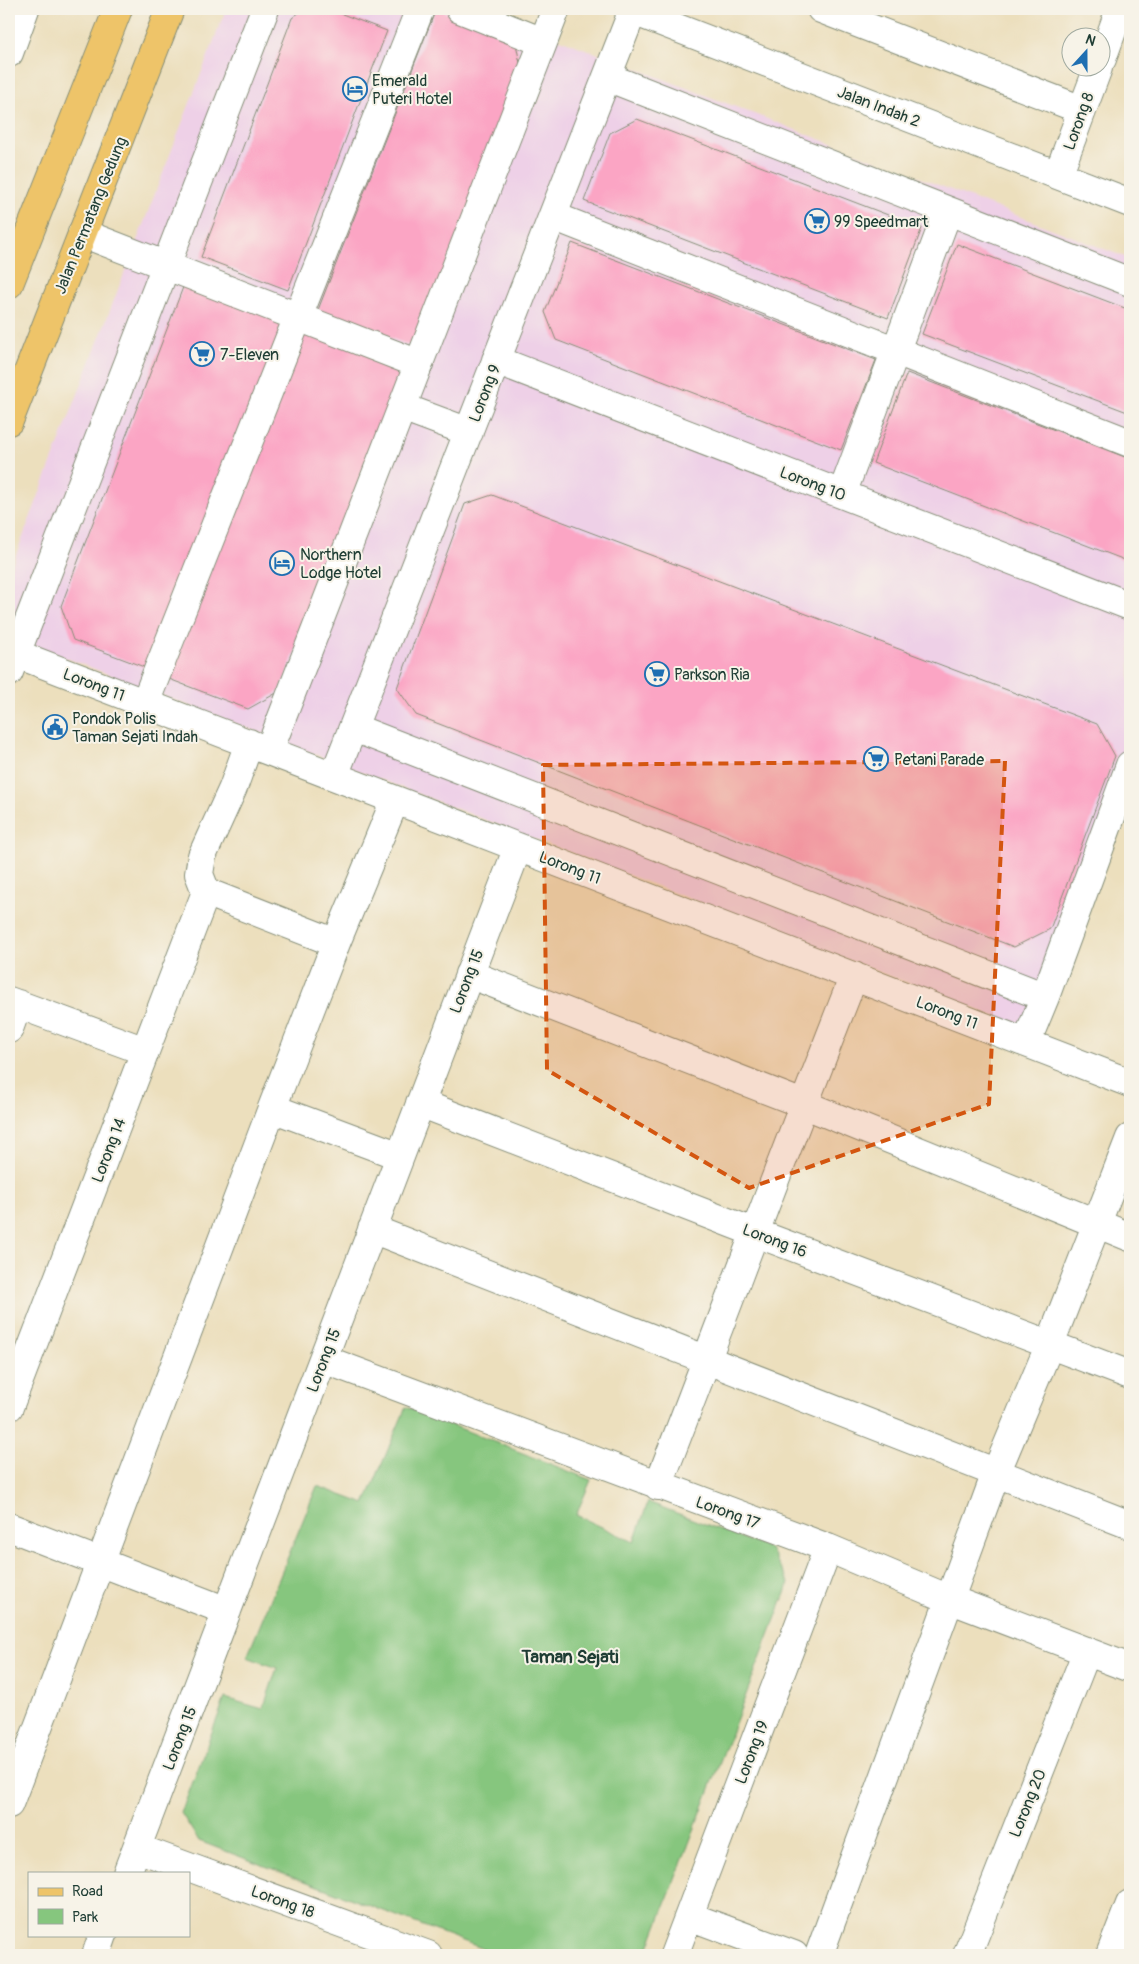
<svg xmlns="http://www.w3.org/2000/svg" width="1139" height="1964" font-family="Pangolin,sans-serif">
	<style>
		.built { fill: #eed0e7 }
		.green { fill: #86c67e; stroke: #528259 }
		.building { fill: #fba5c4 }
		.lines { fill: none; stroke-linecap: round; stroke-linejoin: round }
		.minor-casing { stroke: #868e78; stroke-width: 30 }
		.major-casing { stroke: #868e78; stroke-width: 30 }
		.minor { stroke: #fff; stroke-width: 28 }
		.major { stroke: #eec469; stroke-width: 28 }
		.marked { fill: #d45610; fill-opacity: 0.2; stroke: #d45610; stroke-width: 4; stroke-dasharray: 10 6; stroke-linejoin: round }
		.labels { text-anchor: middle; stroke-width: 4; stroke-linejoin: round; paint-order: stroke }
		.poi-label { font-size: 16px; fill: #1f3d34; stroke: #f7f3e8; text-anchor: start }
		.street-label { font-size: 16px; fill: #1f3d34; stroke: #f7f3e8 }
		.neighbourhood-label { font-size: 18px; font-weight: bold; fill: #1f3d34; stroke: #f7f3e8 }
	</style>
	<rect width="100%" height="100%" fill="#f7f3e8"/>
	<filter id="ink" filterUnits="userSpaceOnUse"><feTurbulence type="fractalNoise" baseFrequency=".02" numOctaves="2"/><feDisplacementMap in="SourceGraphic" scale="10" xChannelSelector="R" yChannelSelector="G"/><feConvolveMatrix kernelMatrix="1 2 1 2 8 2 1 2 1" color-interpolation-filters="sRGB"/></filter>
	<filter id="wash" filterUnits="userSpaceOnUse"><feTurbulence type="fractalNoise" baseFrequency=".0096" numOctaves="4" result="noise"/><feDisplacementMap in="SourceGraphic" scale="20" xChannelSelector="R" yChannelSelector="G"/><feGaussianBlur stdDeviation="1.12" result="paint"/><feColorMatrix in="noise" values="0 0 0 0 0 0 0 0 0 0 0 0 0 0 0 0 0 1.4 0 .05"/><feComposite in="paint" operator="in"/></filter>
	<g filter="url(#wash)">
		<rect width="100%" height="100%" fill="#ecdfbd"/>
		<!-- built -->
		<path class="built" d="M226 9H482L1130 259V784L1035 1032 9 636V573Z"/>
		<!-- green -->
		<path class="green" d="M406 1407 591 1480 576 1515 634 1542 648 1502 770 1549 789 1583 646 1955H500L199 1841 181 1813 225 1698 263 1709 277 1668 247 1657 317 1486 365 1504Z"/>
		<g id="blocks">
			<!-- building -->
			<path class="building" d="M304 9H329L387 31 288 290 201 257 292 18Z
				M436 9 515 39 522 73 414 347 318 310Z
				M637 119 922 228 888 318 584 201 610 133Z
				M572 243 876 360 841 450 556 340 545 312Z
				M957 244 1130 310V413L922 334Z
				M185 282 286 320 152 670 73 640 61 606Z
				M303 328 403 366 280 691 248 709 169 679Z
				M907 373 1130 459V562L873 463Z
				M492 495 1097 724 1115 756 1050 929 1014 947 416 715 397 688 465 504Z"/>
		</g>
	</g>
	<g filter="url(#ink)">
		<use href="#blocks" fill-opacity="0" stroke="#868e78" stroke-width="1"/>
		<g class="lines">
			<defs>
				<path id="minor" d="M460 9 543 42
					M628 9 1130 203
					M821 9 1082 110
					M9 53 25 9
					M1102 59 1120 9
					M607 77 1130 282
					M1058 175 1098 68
					M553 216 1130 443
					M82 233 419 364
					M496 360 1130 606
					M402 407 469 432
					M842 494 948 211
					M9 651 1130 1083
					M9 672 265 9
					M145 703 420 9
					M354 728 1045 997
					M249 743 233 788 202 856 199 874 206 892 336 943 395 800
					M269 751 556 9
					M334 776 633 10
					M469 974 803 1104 1130 1237
					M9 1001 145 1051
					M9 1029 18 1004
					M1026 1043 1045 997 1130 765
					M420 1103 756 1233 1130 1375
					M272 1108 400 1156
					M372 1229 1130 1525
					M323 1359 828 1548 949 1599 1130 1668
					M9 1407 206 892
					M658 1486C724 1316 787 1145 854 976
					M9 1527 227 1611
					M9 1804 272 1108 336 943
					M137 1848 428 1955
					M127 1873 518 847
					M689 1916 794 1955
					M96 1955 103 1935
					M674 1955 828 1548
					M819 1955 996 1473 1050 1344 1130 1138
					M967 1955 1087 1651
					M1110 1955 1130 1904"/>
				<path id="major" d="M9 284 118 9
					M9 421 170 9"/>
			</defs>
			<!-- minor casing -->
			<use href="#minor" class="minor-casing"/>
			<!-- major casing -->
			<use href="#major" class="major-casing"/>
			<!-- minor -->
			<use href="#minor" class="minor"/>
			<!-- major -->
			<use href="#major" class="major"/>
		</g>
	</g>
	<!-- marked area -->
	<path class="marked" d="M1005 761 989 1104 749 1188 547 1070 543 765Z"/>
	<!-- icons -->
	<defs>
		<symbol id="hotel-ring" viewBox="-11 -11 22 22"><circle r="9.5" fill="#f7f3e8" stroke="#1f6fb2" stroke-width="1.5"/><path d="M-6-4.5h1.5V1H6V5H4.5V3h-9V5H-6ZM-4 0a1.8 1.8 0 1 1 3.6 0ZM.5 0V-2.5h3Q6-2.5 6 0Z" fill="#1f6fb2"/></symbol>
		<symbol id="supermarket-ring" viewBox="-11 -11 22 22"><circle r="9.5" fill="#f7f3e8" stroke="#1f6fb2" stroke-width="1.5"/><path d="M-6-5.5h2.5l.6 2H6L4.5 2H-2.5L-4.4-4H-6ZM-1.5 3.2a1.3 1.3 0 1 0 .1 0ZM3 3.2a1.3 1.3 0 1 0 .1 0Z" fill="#1f6fb2"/></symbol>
		<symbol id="civic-ring" viewBox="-11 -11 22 22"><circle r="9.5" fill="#f7f3e8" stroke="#1f6fb2" stroke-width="1.5"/><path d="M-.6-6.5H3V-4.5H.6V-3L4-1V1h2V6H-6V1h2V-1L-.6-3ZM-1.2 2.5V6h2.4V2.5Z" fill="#1f6fb2"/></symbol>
	</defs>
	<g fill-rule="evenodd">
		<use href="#hotel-ring" x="341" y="75" width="28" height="28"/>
		<use href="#supermarket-ring" x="803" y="207" width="28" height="28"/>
		<use href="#supermarket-ring" x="188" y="340" width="28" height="28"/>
		<use href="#hotel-ring" x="268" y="549" width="28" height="28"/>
		<use href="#supermarket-ring" x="643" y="660" width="28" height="28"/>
		<use href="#civic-ring" x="41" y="713" width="28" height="28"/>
		<use href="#supermarket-ring" x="862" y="745" width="28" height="28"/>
	</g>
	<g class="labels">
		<!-- poi labels -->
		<g class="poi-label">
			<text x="372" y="86">Emerald<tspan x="372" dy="18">Puteri Hotel</tspan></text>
			<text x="834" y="227">99 Speedmart</text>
			<text x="220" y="360">7-Eleven</text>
			<text x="300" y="560">Northern<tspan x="300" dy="18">Lodge Hotel</tspan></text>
			<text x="674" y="680">Parkson Ria</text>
			<text x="72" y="724">Pondok Polis<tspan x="72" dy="18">Taman Sejati Indah</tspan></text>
			<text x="894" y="765">Petani Parade</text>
		</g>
		<!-- street labels -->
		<g class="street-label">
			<text transform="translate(879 106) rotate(21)" y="6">Jalan Indah 2</text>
			<text transform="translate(1078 121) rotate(-70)" y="6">Lorong 8</text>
			<text transform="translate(90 215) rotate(-68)" y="6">Jalan Permatang Gedung</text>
			<text transform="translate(484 393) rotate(-69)" y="6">Lorong 9</text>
			<text transform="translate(813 483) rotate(21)" y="6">Lorong 10</text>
			<text transform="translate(94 684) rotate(21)" y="6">Lorong 11</text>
			<text transform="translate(570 867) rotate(21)" y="6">Lorong 11</text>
			<text transform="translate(466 981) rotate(-69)" y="6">Lorong 15</text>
			<text transform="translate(947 1012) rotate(21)" y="6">Lorong 11</text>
			<text transform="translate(108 1150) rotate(-69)" y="6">Lorong 14</text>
			<text transform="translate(775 1240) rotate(21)" y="6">Lorong 16</text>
			<text transform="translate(323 1360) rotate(-69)" y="6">Lorong 15</text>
			<text transform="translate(728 1512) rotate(20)" y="6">Lorong 17</text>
			<text transform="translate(179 1738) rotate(-69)" y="6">Lorong 15</text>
			<text transform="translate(751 1752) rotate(-69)" y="6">Lorong 19</text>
			<text transform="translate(1027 1803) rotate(-68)" y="6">Lorong 20</text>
			<text transform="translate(283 1901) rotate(20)" y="6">Lorong 18</text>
		</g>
		<!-- neighbourhood labels -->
		<g class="neighbourhood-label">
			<text x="570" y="1663">Taman Sejati</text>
		</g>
	</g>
	<!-- margin -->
	<rect width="1139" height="1964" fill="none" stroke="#f7f3e8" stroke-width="30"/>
	<!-- legend -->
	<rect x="28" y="1872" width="162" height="65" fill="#f7f3e8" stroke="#a1aaa0"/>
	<rect x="38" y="1888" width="25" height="8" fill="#eec469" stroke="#a1aaa0"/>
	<text x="72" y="1896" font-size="15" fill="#1f3d34">Road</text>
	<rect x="38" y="1909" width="25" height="15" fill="#86c67e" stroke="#a1aaa0"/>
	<text x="72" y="1922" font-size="15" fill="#1f3d34">Park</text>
	<!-- north arrow -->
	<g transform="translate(1086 52) rotate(21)"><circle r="24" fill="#f7f3e8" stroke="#a1aaa0"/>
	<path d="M0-4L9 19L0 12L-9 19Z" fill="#1f6fb2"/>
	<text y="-8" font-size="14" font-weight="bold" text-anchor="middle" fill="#1f3d34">N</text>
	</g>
</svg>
